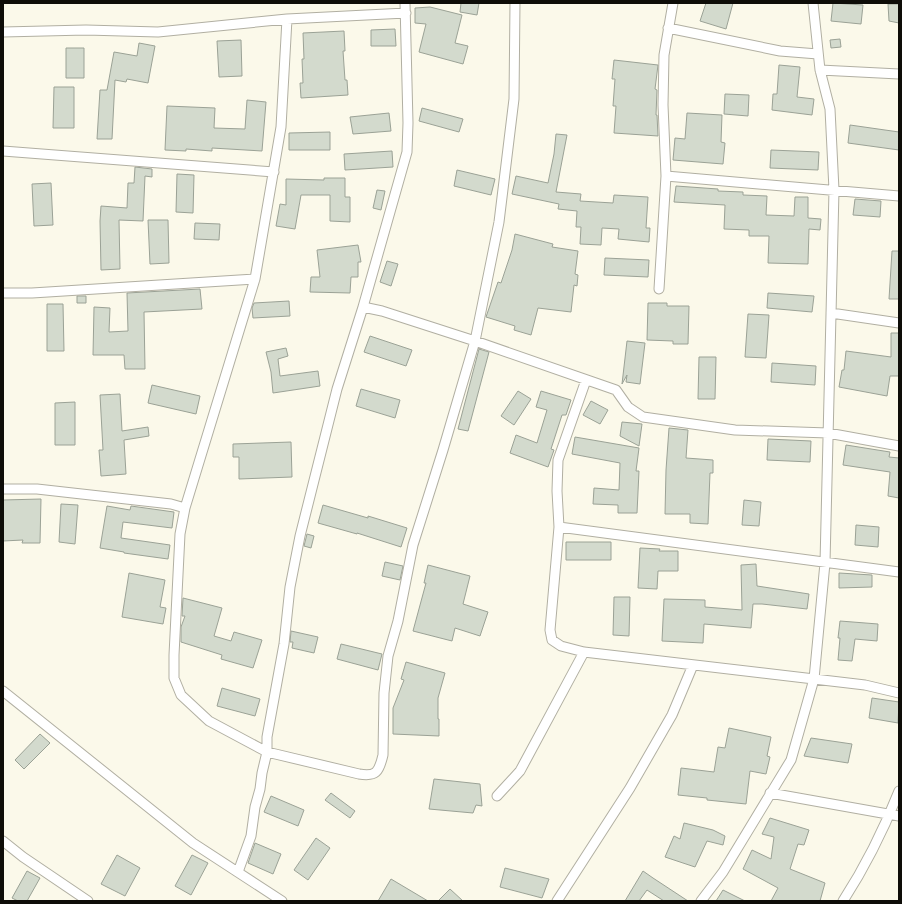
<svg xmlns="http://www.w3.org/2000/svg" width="902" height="904" font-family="Georgia,serif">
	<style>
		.building { fill: #d3dacd; stroke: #9ba296 }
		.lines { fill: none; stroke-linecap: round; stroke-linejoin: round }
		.minor-casing { stroke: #b1afa2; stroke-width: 11 }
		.minor { stroke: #fff; stroke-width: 9 }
	</style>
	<rect width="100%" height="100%" fill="#fbf9ea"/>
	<!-- building -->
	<path class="building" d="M461 3H479L477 15 460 12Z
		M706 3H733L726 29 700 21Z
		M833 3 863 5 861 24 831 21Z
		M888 4H899V23L889 21Z
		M430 7 462 15 455 43 468 46 463 64 419 52 426 24 415 23V8Z
		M395 29 396 46H371V30Z
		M344 31 345 51H343L345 80H347L348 95 301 98 300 83H303L302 59H304L303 33Z
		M840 39 841 47 831 48 830 40Z
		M241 40 242 76 219 77 217 41Z
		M139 43 155 46 148 83 127 79 126 82 115 80 112 139H97L100 90H107L114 52 137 56Z
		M66 48H84V78H66Z
		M614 60 658 65 655 89 657 90 656 115H657L658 136 614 133 616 106H613L615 79H612Z
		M779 65 800 67 797 97 814 99 812 115 772 110 773 94H777Z
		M54 87H74V128H53Z
		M725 94 749 95 748 116 724 114Z
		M247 100 266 102 262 151 212 148V151L186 149V151L165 150 167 106 215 108 214 128 245 129Z
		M422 108 463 119 459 132 419 121Z
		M389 113 391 131 353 134 350 117Z
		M687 113 722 115 721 142 725 143 723 164 673 160 675 138 685 139Z
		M850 125 899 132V150L848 143Z
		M330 132V150H289V133Z
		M556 134 567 135 556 192 581 194 580 201 613 203 614 195 648 197 646 228H650L649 242 618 239 619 229 602 228 601 245 580 244 581 227H576L577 211 558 209 559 204 512 194 516 176 548 183 554 154Z
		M771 150 819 152 818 170 770 168Z
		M392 151 393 167 345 170 344 154Z
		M135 167 152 169V177L145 176 143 221 119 220 120 269 101 270 100 221 101 206 127 208 128 183H134Z
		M457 170 495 179 491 195 454 186Z
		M177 174 194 175 193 213 176 212Z
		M324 178H345V197H350V222L330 221V195H301L295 229 276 226 280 204 286 205V179L324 180Z
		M51 183 53 225 34 226 32 184Z
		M676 186 718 189V191L743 192V195L767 196 766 215 794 216 795 197H808V218L821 219 820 230 809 229 808 264 768 263 769 236H749V230L724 229 725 205 674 202Z
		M377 190 385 191 381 210 373 208Z
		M855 199 881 201 880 217 853 215Z
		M148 220H168L169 263 150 264Z
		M195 223 220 224 219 240 194 239Z
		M515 234 553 244 552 247 578 251 575 274 578 275 577 286 574 285 571 312 538 308 531 335 514 330 515 326 486 317 498 282 501 283 512 250Z
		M358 245 361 262H358V277H351L350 293 310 292 311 277H320L317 250Z
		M892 251H899V299H889Z
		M605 258 649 260 648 277 604 275Z
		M387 261 398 264 391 286 380 282Z
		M200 289 202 309 144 312 145 369H125L124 355H93L94 307 110 308 109 332 128 331 127 293Z
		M768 293 814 296 812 312 767 308Z
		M77 296H86V303H77Z
		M289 301 290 316 253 318 252 308 254 303Z
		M648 303H667V306H689L688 344H673V341L647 340Z
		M47 304H63L64 351H47Z
		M748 314 769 315 766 358 745 357Z
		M891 333H899V376H890L887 396 839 387 842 370H844L846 351 891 357Z
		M370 336 412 350 406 366 364 352Z
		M627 341 645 343 640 384 626 382 627 375 622 384Z
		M286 348 288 356 278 359 280 376 318 371 320 386 273 393 271 372 266 352Z
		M479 349 489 352 468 431 458 429Z
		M699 357H716L715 399H698Z
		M772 363 816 366 815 385 771 382Z
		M152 385 200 396 196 414 148 403Z
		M361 389 400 400 395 418 356 406Z
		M518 391 531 399 514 425 501 416Z
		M541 391 571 400 566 415H562L551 449 554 450 548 467 510 453 516 435 537 443 547 410 536 407Z
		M120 394 122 431 148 427 149 436 124 440 126 474 101 476 99 450H103L100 395Z
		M591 401 608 410 600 424 583 415Z
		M75 402V445H55V403Z
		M622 422 642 424 639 446 620 436Z
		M669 428 688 430 686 458 713 460V473H710L708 524 690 523V514H665L666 470Z
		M575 437 639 448 636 471H639L637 513H618V505L593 504 594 488 619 490 620 463 572 454Z
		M768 439 811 441 810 462 767 460Z
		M291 442 292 477 239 479V457H233V444Z
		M846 445 890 452 889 457 899 458V498L888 496 890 472 843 465Z
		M41 499 40 543H22L23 540 3 541V500Z
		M744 500 761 502 759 526 742 525Z
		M61 504 78 505 75 544 59 542Z
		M323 505 368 518V516L407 528 401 547 357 533V534L318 523Z
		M107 506 130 510 131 506 174 512 172 528 123 522 121 538 170 545 168 559 124 553V552L100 548Z
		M856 525 879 527 878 547 855 545Z
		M307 534 314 536 311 548 304 546Z
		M566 542H611V560H566Z
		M640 548 660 549 659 551H678V571H658L657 589 638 588Z
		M385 562 403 566 400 580 382 576Z
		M756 564 757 586 809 594 807 609 762 604H753L751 628 704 624 703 643 662 641 664 599 705 600V607L742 610 741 565Z
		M428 565 470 576 463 604 488 612 480 636 455 628 452 641 413 631 426 583H424Z
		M129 573 165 580 160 607 166 608 163 624 122 617Z
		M839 573 872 575V587L839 588Z
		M614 597H630L629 636 613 635Z
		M183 598 222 608 214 636 231 641 234 632 262 640 253 668 221 659 222 655 181 642V627L185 616H182Z
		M840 621 878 624 877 641 855 639 852 661 838 660 840 638H838Z
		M291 631 318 637 314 653 292 648 293 642H290Z
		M341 644 382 654 378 670 337 659Z
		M406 662 445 673 438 698V719H439V736L393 734V708L404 680 401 679Z
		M222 688 260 699 255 716 217 706Z
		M872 698 899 702 898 723 869 718Z
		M729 728 771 737 767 756 770 757 766 774 750 771 746 804 707 800V798L678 795 681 768 714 772 718 747 725 748Z
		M40 734 50 743 24 769 15 760Z
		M811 738 852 744 848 763 804 756Z
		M434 779 480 784 482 806 476 805 473 813 429 809Z
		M331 793 355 811 350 818 325 800Z
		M271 796 304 810 298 826 264 812Z
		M770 818 809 830 804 845 798 844 790 869 825 883 820 901H771L778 888 743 869 752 850 771 859 774 837 762 834Z
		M684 823 713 830 725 836 723 845 707 841 695 867 665 857 674 836 680 839Z
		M316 838 330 848 308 880 294 870Z
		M255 843 281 854 273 874 248 863Z
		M117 855 140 868 125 896 101 884Z
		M192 855 208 863 191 895 175 886Z
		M505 868 549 879 542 898 500 887Z
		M27 871 40 878 27 901H18L12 898Z
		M643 871 653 878 688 901H664L647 890 639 901H625Z
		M391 879 428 901H378Z
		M450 889 463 901H438Z
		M723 890 745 901H716Z"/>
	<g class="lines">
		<defs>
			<path id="minor" d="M405 3 408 123 407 152 363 307 382 311 475 341 616 390 628 407 643 417 735 430 828 433 899 446
				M668 28 780 51 818 54
				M3 32 86 30 158 32 287 19 406 13
				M820 70 899 74
				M3 151 274 172
				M666 176 663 105 664 55 673 3
				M659 289 666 176 899 196
				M3 293H32L255 279
				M831 313 899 323
				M586 380 558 460 557 491 559 527 550 630 552 640 561 646 584 652 865 685 899 693
				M3 489H37L171 504 185 508 180 534 174 655V678L181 695 209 721 267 752 359 774C376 777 379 772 383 755L384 693 388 656 398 621 413 545 443 450 475 341 499 222 514 99 515 3
				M185 508 255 279 281 127 287 19
				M559 527 899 572
				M3 691 193 843 282 901
				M770 793 899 816
				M497 796 520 771 584 652
				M3 841 23 857 88 901
				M238 872 251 836 255 807 260 789 262 773 267 752V737L284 644 290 587 300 536 337 389 363 307
				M557 901 630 788 672 715 693 665
				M701 901 723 872 791 760 814 679 825 563 834 190 830 109 820 70 813 3
				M843 901C865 867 884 829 899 791"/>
		</defs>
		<!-- minor casing -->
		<use href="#minor" class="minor-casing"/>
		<!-- minor -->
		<use href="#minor" class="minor"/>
	</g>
	<!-- border -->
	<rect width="902" height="904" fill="none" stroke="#0e0d08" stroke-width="8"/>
</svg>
